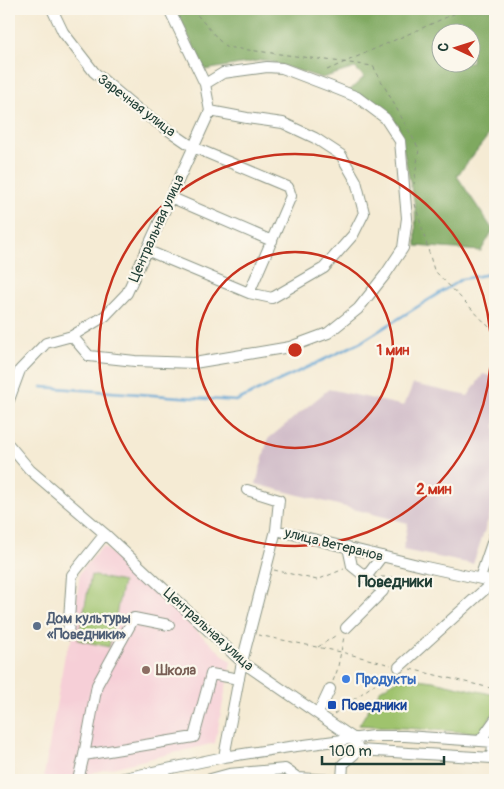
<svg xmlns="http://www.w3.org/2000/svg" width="504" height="789" font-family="Pangolin,sans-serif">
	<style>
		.built { fill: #f6cfd7 }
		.industrial { fill: #d1bdc9 }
		.green { fill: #9fc36d; stroke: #5f8050 }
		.forest { fill: #7fa960; stroke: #4f734a; fill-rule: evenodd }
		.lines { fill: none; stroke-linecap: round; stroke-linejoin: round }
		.stream { stroke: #5ea3d3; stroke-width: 2.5 }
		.minor-casing { stroke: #8a9484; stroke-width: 12 }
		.path { stroke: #8a9484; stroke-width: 1; stroke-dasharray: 4 4; stroke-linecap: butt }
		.minor { stroke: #fff; stroke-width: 10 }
		.ring { fill: none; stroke: #c8321e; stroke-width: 2.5 }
		.service-dot { fill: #5c6f8a; stroke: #fbf7ec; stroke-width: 2 }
		.education-dot { fill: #8d6e63; stroke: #fbf7ec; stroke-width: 2 }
		.shop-dot { fill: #3f7fe0; stroke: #fbf7ec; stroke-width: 2 }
		.transit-dot { fill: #1a4fb4; stroke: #fbf7ec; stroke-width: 2 }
		.labels { text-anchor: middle; stroke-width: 4.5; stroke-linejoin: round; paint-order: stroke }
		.street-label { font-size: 14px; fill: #1f3d34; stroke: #fbf7ec }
		.service-label { font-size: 14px; font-weight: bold; fill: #4e5e75; stroke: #fbf7ec; text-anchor: start }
		.education-label { font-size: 14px; font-weight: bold; fill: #785e54; stroke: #fbf7ec; text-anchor: start }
		.shop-label { font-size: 14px; font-weight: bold; fill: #366cbe; stroke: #fbf7ec; text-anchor: start }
		.transit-label { font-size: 14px; font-weight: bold; fill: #164399; stroke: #fbf7ec; text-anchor: start }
		.quarter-label { font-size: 16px; font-weight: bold; fill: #1f3d34; stroke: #fbf7ec }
		.centre { fill: #c8321e; stroke: #fbf7ec; stroke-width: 2.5 }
		.ring-label { font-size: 15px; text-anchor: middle; font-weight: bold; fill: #c8321e; stroke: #fbf7ec; stroke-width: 4.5; stroke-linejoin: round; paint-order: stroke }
	</style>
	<rect width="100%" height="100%" fill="#fbf7ec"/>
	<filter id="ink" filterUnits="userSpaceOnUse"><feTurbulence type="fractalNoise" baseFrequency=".02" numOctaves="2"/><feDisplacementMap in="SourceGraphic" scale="10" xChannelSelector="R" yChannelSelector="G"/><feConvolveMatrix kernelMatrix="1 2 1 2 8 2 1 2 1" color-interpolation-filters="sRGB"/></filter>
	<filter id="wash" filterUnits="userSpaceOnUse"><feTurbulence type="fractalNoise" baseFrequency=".0096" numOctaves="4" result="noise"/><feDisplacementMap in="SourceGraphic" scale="20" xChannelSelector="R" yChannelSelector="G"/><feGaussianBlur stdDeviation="1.12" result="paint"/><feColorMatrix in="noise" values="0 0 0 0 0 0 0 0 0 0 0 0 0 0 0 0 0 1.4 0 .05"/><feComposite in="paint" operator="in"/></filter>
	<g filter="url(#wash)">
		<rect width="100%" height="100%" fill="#f5ebd4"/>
		<!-- built -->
		<path class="built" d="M103 546 231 662 215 743 95 772 81 780H48L44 775 65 654 72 639 80 572Z"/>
		<!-- industrial -->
		<path class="industrial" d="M483 374 495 377V500L473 564 403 550 408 523 256 484 268 439 329 389 404 406 413 384 468 396Z"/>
		<!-- green -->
		<path class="green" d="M91 575 123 582 109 647 78 640Z
			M401 677 433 681 495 695V711L480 733 359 725 380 690Z"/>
		<!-- forest -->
		<path class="forest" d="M175 9H495V127L457 176 493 230 481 251 416 246 415 206 398 124 348 92 364 77 355 68 322 78 264 60 205 70ZM442 32H472V62H442Z"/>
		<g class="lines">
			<!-- stream -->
			<path class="stream" d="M42 387 236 401 361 342 462 279 495 273"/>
		</g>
	</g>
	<g filter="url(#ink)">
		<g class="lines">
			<defs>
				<path id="minor" d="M52 9 63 32 94 72 139 110 193 147 288 187 291 196 249 293
					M170 197 272 241
					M146 250 249 293 272 298 324 268 353 235 364 213 356 181 341 155 315 138 283 123 247 118 210 111
					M72 336 89 356 135 361 194 363 290 347 328 333 358 309 385 275 403 248 407 218 400 141 385 118 357 97 332 87 282 68 267 67 223 73 205 84
					M9 400 20 370 46 343 72 336 105 316 127 293 210 111 205 84 169 9
					M9 445 30 470 105 534 242 662 353 738 359 750
					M247 490 279 500 276 530
					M348 547 352 566 366 577
					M480 578 495 534
					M346 628 383 591 366 577 382 556
					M68 635 72 575 105 534
					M399 667 493 582
					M317 713 322 706 330 689
					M480 741 495 720
					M84 755 97 685 134 618 169 625
					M224 757 242 662 276 530 426 567 495 582
					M78 780 84 755 194 737 211 674 239 679
					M115 780 224 757 289 747 373 736H405L495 742
					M207 780 229 774 285 769 298 778 332 780
					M342 780 343 764 359 750 492 758 493 742"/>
			</defs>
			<!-- minor casing -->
			<use href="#minor" class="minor-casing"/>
			<!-- path -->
			<path class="path" d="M192 9 225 47 373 66 419 149 414 184
				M327 70 465 9
				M415 204 434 270 495 333
				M274 570 317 580 344 569
				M381 577H423L391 588
				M258 635 341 652 391 665
				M318 647 338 634
				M410 669 495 689
				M333 681 337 671 344 637
				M334 714 391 672"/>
			<!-- minor -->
			<use href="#minor" class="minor"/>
		</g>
	</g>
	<!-- distance rings -->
	<g class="ring">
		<circle cx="295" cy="350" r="98"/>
		<circle cx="295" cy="350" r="196"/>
	</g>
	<!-- markers -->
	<circle class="service-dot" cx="37" cy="626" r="5"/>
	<circle class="education-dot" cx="146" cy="670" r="5"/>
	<circle class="shop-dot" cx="346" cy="679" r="5"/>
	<rect class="transit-dot" x="327" y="700" width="10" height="10" rx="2.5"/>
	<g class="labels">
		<!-- street labels -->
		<g class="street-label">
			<text transform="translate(137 105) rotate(37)" y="5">Заречная улица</text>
			<text transform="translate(156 228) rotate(-66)" y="5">Центральная улица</text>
			<text transform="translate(334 544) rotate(14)" y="5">улица Ветеранов</text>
			<text transform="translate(209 629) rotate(42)" y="5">Центральная улица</text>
		</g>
		<!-- service labels -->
		<g class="service-label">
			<text x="47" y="623">Дом культуры<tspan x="47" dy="16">«Поведники»</tspan></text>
		</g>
		<!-- education labels -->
		<g class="education-label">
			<text x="156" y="675">Школа</text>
		</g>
		<!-- shop labels -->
		<g class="shop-label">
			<text x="356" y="684">Продукты</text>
		</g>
		<!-- transit labels -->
		<g class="transit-label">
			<text x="342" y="710">Поведники</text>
		</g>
		<!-- quarter labels -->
		<g class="quarter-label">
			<text x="395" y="587">Поведники</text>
		</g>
	</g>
	<circle cx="295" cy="350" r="8" class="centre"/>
	<g class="ring-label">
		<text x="393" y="355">1 мин</text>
		<text x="434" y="494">2 мин</text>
	</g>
	<!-- margin -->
	<rect width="504" height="789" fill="none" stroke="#fbf7ec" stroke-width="30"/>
	<!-- north arrow -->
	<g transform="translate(456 48) rotate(274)"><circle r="24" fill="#fbf7ec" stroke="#a3ada2"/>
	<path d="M0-4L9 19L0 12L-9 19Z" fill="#c8321e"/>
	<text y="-8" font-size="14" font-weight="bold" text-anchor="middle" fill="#1f3d34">С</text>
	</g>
	<!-- scale -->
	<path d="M322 756v8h122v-8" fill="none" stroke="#1f3d34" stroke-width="2.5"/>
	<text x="329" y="756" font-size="15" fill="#1f3d34" stroke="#fbf7ec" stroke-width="4" paint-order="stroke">100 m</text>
</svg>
